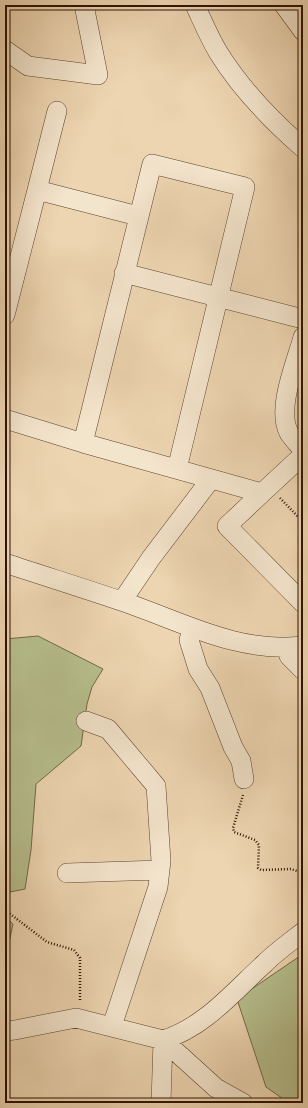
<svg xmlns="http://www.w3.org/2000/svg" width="308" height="1108" font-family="'IM FELL Great Primer',serif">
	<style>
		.green { fill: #b6be8d; stroke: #716846 }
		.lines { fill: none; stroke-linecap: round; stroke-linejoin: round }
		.minor-casing { stroke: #5c432c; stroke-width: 20 }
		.path { stroke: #2c1200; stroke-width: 2.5; stroke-dasharray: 1 2; stroke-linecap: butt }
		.minor { stroke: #f3e4cc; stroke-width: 19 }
	</style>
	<rect width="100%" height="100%" fill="#edd5b1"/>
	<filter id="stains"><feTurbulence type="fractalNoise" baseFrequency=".005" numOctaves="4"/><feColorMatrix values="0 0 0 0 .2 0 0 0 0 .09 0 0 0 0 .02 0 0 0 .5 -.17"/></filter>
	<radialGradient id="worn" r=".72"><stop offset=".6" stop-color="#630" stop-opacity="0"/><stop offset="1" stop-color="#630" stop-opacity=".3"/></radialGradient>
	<!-- green -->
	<path class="green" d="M38 636 103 669 92 687 87 704 81 746 36 784 31 850 25 889 5 893V639Z
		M5 917 13 924 5 962Z
		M303 954V1103H289L266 1087 237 999Z"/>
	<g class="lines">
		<defs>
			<path id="minor" d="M195 5C202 20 209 37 218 52 239 86 272 121 303 148
				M284 5 303 31
				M5 50 28 66 98 75 84 5
				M37 190 57 111
				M124 273 303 319
				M5 315 37 190 138 216
				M303 337C296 363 276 409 289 433 293 439 299 445 303 450
				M5 419 83 443 262 493 303 455
				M83 443 152 164 245 187 177 469
				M262 493 227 526 303 603
				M5 563C44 576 83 588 121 601 181 621 238 654 303 646
				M122 601 151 558 211 479
				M193 628 189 640 198 669 210 688 233 747 241 761 244 779
				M288 648 289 656 303 670
				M86 721 108 729 156 786 161 861 158 887 112 1026
				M67 873 160 870
				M5 1031 15 1030 76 1018 163 1040 216 1088 243 1103
				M163 1040C205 1027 233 992 265 963 276 952 290 942 303 932
				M161 1103 163 1040"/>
		</defs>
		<!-- minor casing -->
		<use href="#minor" class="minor-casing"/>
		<!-- path -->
		<path class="path" d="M280 498 303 522
			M243 795 233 828 234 832 255 840 259 845 258 868 261 870 291 869 303 873
			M5 910 47 942 74 950 80 958V1002"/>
		<!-- minor -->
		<use href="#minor" class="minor"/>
	</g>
	<!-- margin -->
	<rect width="308" height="1108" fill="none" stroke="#edd5b1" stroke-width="20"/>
	<rect x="6" y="6" width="296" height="1096" fill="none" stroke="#2c1200" stroke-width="2"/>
	<rect x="10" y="10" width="288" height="1088" fill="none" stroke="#2c1200"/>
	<rect width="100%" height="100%" filter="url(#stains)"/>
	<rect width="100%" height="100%" fill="url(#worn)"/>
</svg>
